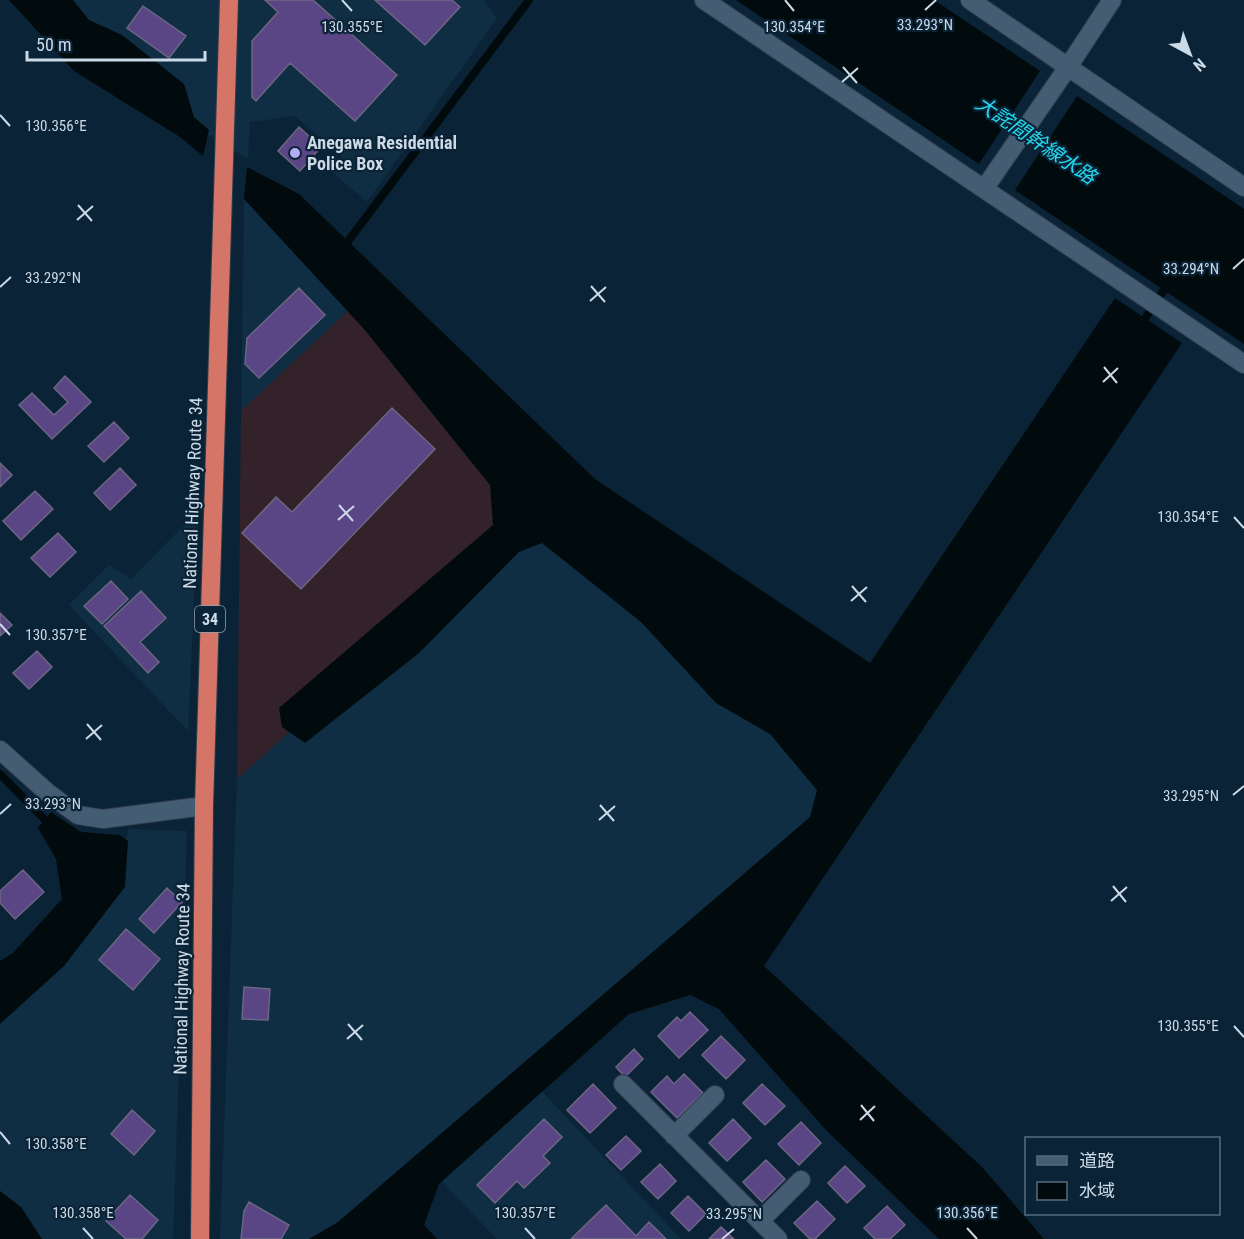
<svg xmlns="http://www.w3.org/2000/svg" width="1244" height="1239" font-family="'Roboto Condensed','Noto Sans JP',sans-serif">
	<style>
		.built { fill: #0f2e44 }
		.industrial { fill: #34222a }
		.water { fill: #010b0d }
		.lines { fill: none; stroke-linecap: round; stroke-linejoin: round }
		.stream { stroke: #010b0d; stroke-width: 8 }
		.building { fill: #5a4585; stroke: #6d6683; stroke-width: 1.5 }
		.street-casing { stroke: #313d4d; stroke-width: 20 }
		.highway-casing { stroke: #313d4d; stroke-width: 20 }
		.street { stroke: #445d73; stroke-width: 18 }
		.highway { stroke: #d47567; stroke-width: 18 }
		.ticks { fill: none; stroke: #ccdae7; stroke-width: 2 }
		.poi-dot { fill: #b5acf8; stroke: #0b2336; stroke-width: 2 }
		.labels { text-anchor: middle; stroke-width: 4.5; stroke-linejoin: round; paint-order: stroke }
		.shield { fill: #0b2336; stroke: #92a3b2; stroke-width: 1.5 }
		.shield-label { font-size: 16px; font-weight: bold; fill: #ccdae7 }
		.poi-label { font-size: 18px; font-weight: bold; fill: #ccdae7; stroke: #0b2336; text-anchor: start }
		.street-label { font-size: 18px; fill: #ccdae7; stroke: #0b2336 }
		.water-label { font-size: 20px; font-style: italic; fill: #23d8ed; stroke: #0b2336 }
		.ticks-label { font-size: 15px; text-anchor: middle; fill: #ccdae7; stroke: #0b2336; stroke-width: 4.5; stroke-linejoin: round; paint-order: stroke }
	</style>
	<rect width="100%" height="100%" fill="#0b2336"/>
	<!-- built -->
	<path class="built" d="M50 0H484L497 18 367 202 332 172 342 157 295 116 250 122 248 159 88 61Z
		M244 199 320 267 354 305 241 411Z
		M537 510 859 777 535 1084 681 1239H497L432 1172 326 1239H220L237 779Z
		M198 511 188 731 69 605 109 565 131 579Z
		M129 829 187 831 173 1239H27L0 1213V1014L116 873Z"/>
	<!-- industrial -->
	<path class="industrial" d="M354 305 537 510 237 779 241 411Z"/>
	<!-- water -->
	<path class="water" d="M9 0H73L89 20 122 35 184 84 194 117 209 130 203 156 180 137 74 71Z
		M736 0H934L1040 71 979 164Z
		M1077 96 1244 209V344L1015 190Z
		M247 167 299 194 595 479 870 663 1115 298 1182 343 764 966 982 1167 1044 1239H939L826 1130 719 1009 690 995 629 1014 439 1184 424 1225 437 1239H309L338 1222 810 817 817 790 770 734 716 703 641 622 542 543 519 552 419 653 305 743 282 727 279 708 493 525 490 485 364 329 244 199Z
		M51 812 81 832 120 835 128 841 125 887 64 966 0 1024V961L13 953 62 899 56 859 38 828Z
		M0 1191 21 1207 42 1239H0Z"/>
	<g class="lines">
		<!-- stream -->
		<path class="stream" d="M1001 116 1051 150
			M343 248 529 0
			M1140 326 1170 281
			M0 774 51 826"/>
	</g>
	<!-- building -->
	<path class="building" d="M265 0H313L397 75 355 121 290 63 256 101 252 97V41L278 12Z
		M375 0H452L460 7 425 45Z
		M143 6 186 36 169 58 127 28Z
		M299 127 321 147 300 171 278 151Z
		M299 288 325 315 259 378 245 364 247 338Z
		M65 376 91 402 52 439 19 405 32 393 54 415 68 402 54 388Z
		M392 408 435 449 301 589 242 533 276 497 292 512Z
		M114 422 129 438 104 462 88 446Z
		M0 463 12 475 0 487Z
		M120 468 136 485 110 510 94 493Z
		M35 491 53 509 21 540 3 521Z
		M58 533 76 552 50 577 31 558Z
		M111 581 128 599 102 624 84 606Z
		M141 591 166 618 140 642 159 662 148 673 104 626Z
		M0 613 12 625 0 636Z
		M37 651 52 667 29 689 13 673Z
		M23 870 44 892 15 919 0 903V891Z
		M167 888 182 902 154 933 139 919Z
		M126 929 160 959 133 990 99 960Z
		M244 987 270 989 268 1020 242 1019Z
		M690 1012 708 1030 679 1058 658 1036 677 1017 681 1021Z
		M721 1036 745 1060 726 1079 702 1055Z
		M634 1049 643 1059 625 1077 616 1067Z
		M684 1074 703 1093 677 1118 651 1092 667 1076 674 1084Z
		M593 1084 616 1108 590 1133 567 1110Z
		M762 1084 785 1106 765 1125 743 1103Z
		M132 1110 155 1131 134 1155 111 1134Z
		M544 1119 562 1137 543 1156 550 1163 524 1188 517 1181 495 1203 477 1185Z
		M733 1119 751 1138 727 1161 709 1143Z
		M801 1122 821 1143 799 1165 778 1144Z
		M626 1136 641 1151 621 1170 606 1155Z
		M766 1160 785 1179 762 1202 743 1182Z
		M660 1164 676 1181 658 1199 641 1182Z
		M845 1166 865 1186 847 1203 828 1183Z
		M130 1195 158 1220 142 1239H126L106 1221Z
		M688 1196 706 1214 689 1231 671 1213Z
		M817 1201 835 1219 815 1239H810L794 1223Z
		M249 1202 289 1225 281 1239H241L244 1211Z
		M606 1205 636 1236 649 1222 666 1239H571Z
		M887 1206 905 1225 890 1239H875L864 1228Z
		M721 1227 734 1239H709Z"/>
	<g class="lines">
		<defs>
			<path id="street" d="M704 0 984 189 1068 67 1244 187
				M970 0 1068 67 1112 0
				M984 189 1244 364
				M0 750 48 793 78 815 103 819 204 806
				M623 1084 778 1239
				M674 1136 715 1095
				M760 1221 801 1180"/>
			<path id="highway" d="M200 1239 204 806 229 0"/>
		</defs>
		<!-- street casing -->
		<use href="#street" class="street-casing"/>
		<!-- highway casing -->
		<use href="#highway" class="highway-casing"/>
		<!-- street -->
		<use href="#street" class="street"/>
		<!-- highway -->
		<use href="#highway" class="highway"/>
	</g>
	<!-- ticks -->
	<path class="ticks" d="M342 0 352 11M785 0 794 11M925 10 936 0M843 67 857 83M842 82 858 68M0 115 10 126M78 205 92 221M77 220 93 206M1233 269 1244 259M591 286 605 302M0 287 11 277M590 301 606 287M1104 367 1117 383M1103 382 1118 368M339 505 353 521M1234 517 1244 528M338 520 354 506M852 586 866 602M851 601 867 587M0 624 10 635M87 724 101 740M86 739 102 725M1233 795 1244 786M600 805 614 821M0 814 11 804M599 820 615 806M1113 886 1126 902M1111 901 1127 887M348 1024 362 1040M1234 1026 1244 1037M347 1039 363 1025M861 1105 874 1121M860 1120 875 1106M0 1132 10 1144M83 1228 93 1239M525 1228 535 1239M967 1228 977 1239M722 1239 734 1229"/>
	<!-- markers -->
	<circle class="poi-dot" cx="295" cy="153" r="6"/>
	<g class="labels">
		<!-- shield labels -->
		<rect class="shield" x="195" y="606" width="30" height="26" rx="4.5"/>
		<g class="shield-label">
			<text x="210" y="625">34</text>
		</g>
		<!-- poi labels -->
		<g class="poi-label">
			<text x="307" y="149">Anegawa Residential<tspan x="307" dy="21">Police Box</tspan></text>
		</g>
		<!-- street labels -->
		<g class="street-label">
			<text transform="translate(193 493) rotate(-88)" y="6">National Highway Route 34</text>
			<text transform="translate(182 979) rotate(-89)" y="6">National Highway Route 34</text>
		</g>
		<!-- water labels -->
		<g class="water-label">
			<text transform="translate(1036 140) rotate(34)" y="7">大詫間幹線水路</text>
		</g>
	</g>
	<g class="ticks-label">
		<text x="925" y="30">33.293°N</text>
		<text x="352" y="32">130.355°E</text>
		<text x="794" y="32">130.354°E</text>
		<text x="56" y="131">130.356°E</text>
		<text x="1191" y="274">33.294°N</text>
		<text x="53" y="283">33.292°N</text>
		<text x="1188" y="522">130.354°E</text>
		<text x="56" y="640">130.357°E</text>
		<text x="1191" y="801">33.295°N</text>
		<text x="53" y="809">33.293°N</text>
		<text x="1188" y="1031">130.355°E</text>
		<text x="56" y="1149">130.358°E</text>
		<text x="83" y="1218">130.358°E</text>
		<text x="525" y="1218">130.357°E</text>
		<text x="967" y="1218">130.356°E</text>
		<text x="734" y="1219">33.295°N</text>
	</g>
	<!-- legend -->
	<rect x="1025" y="1137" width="195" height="78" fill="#0b2336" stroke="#586c7d" stroke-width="1.5"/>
	<rect x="1037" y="1156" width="30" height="9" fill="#445d73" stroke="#586c7d" stroke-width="1.5"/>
	<text x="1079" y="1167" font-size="18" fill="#ccdae7">道路</text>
	<rect x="1037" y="1182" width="30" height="18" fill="#010b0d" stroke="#586c7d" stroke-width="1.5"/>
	<text x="1079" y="1197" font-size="18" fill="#ccdae7">水域</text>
	<!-- north arrow -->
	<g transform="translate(1190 54) rotate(139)" stroke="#0b2336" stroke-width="4.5" paint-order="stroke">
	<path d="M0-4.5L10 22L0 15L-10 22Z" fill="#ccdae7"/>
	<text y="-9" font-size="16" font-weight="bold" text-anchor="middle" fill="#ccdae7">N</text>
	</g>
	<!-- scale -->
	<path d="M27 51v9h178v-9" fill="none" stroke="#ccdae7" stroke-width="3"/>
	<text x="36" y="51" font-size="18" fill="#ccdae7" stroke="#0b2336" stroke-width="4.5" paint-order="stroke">50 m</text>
</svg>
